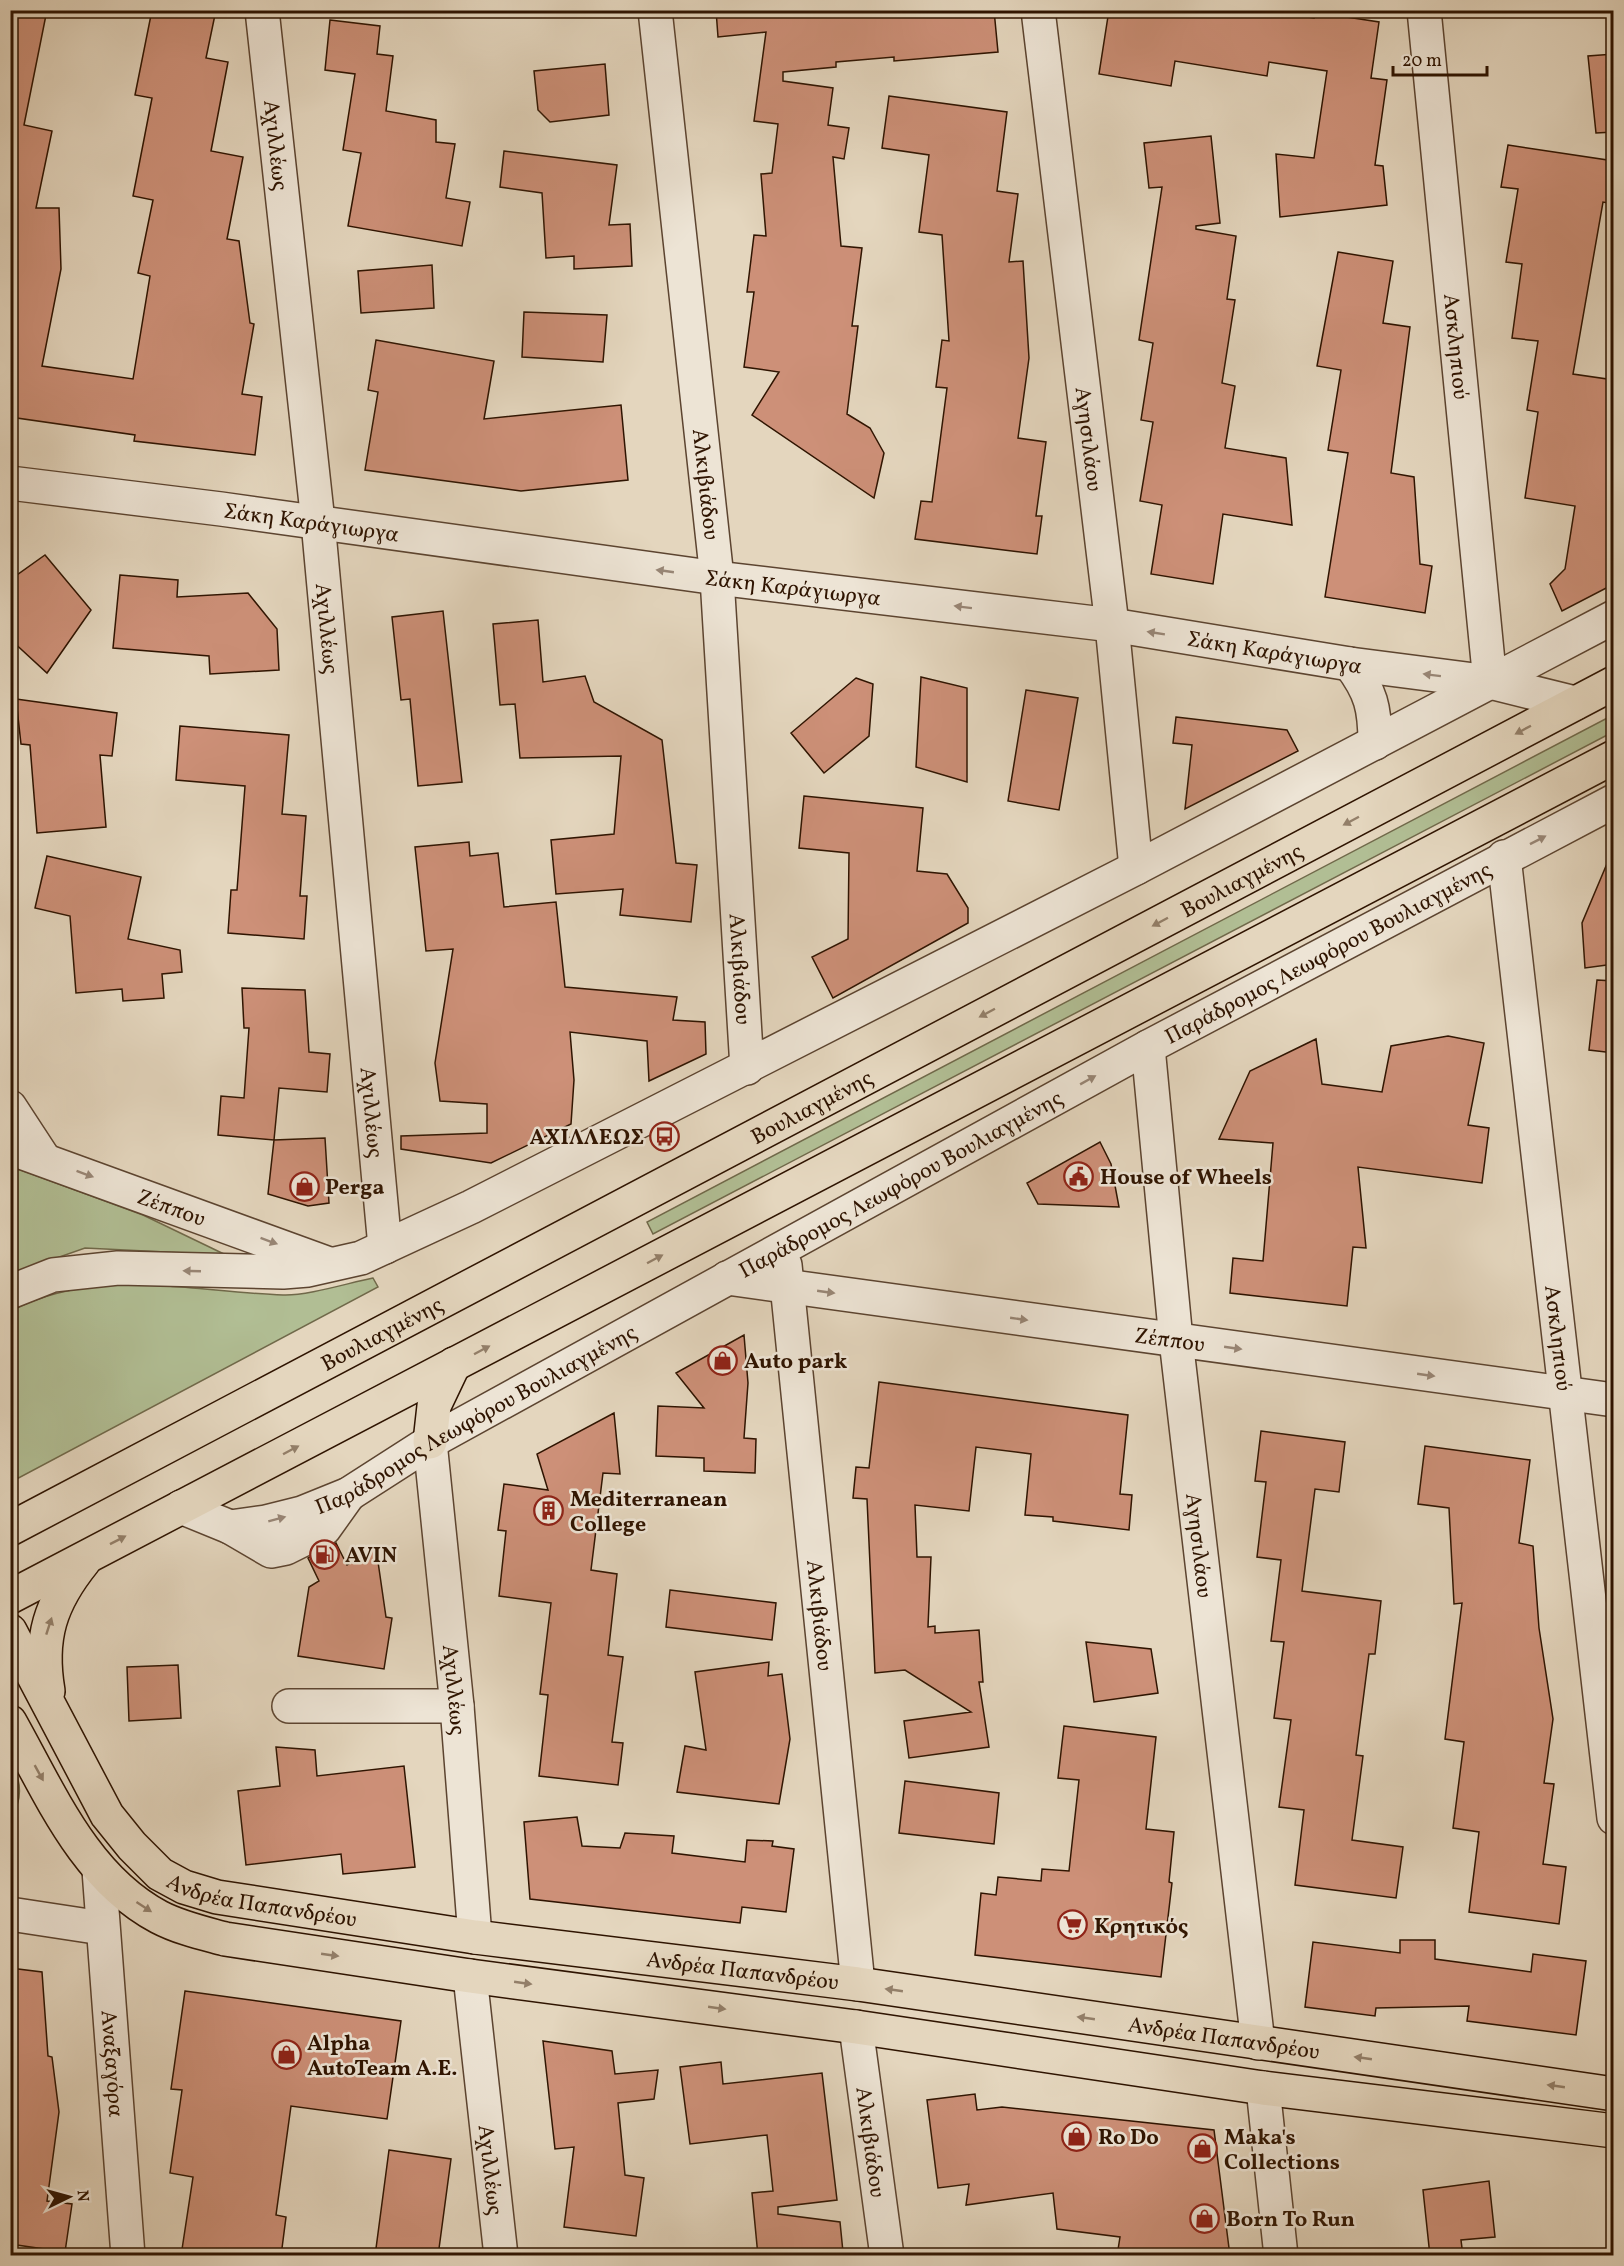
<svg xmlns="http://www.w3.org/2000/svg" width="1624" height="2266" font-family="Vollkorn,serif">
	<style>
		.green { fill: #b1be94; stroke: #70694a; stroke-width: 1.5 }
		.building { fill: #cd9078; stroke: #2f1401; stroke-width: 1.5 }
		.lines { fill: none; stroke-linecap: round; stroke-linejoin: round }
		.minor-casing { stroke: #5c4430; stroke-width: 36 }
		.major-casing { stroke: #2f1401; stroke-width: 36 }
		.minor { stroke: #ede4d5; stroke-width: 33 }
		.major { stroke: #e4d6be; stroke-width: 33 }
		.oneway { fill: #988676 }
		.oneway2 { fill: #937f69 }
		.labels { text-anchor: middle; stroke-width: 5; stroke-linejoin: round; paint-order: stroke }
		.street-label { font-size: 22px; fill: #2f1401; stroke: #ede4d5 }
		.poi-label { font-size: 22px; font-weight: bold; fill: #2f1401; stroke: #ede4d5; text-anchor: start }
	</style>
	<rect width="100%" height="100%" fill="#e4d6be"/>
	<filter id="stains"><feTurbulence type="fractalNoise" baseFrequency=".00333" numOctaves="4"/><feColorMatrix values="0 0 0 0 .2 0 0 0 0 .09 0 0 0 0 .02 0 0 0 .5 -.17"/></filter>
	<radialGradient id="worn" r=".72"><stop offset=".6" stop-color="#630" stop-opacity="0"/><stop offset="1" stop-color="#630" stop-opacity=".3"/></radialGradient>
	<!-- green -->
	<path class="green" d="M1613 715V732L653 1234 647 1222Z
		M10 1166 143 1215 226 1255 85 1248 11 1274Z
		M373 1278 378 1287 11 1482V1311C96 1266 192 1292 283 1295 307 1296 348 1283 373 1278Z
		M10 1760C21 1779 24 1798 11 1817Z"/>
	<!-- building -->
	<path class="building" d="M10 10H47L24 125 52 131 36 208H59L61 269 42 366 133 379 150 276 138 273 153 200 133 196 152 98 135 95 152 10H216L206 58 228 62 211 151 243 157 227 239 239 241 250 323 254 324 242 394 262 397 255 455 134 441 135 435 10 417Z
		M716 10H994L998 52 894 61V57L836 62V67L783 72V81L833 88 828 125 849 128 844 159 833 157 841 246 862 248 852 326H858L847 414 870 428 884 453 874 498 752 415 779 372 744 367 754 292H747L754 235 766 236 761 174 772 173 778 124 754 121 766 32 718 37Z
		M1109 10H1269L1314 18V12L1379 22 1371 78 1387 80 1375 165 1383 166 1387 205 1280 217 1276 154 1314 158 1327 71 1269 62 1267 76 1175 61 1171 86 1099 74Z
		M330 20 380 26 377 54 393 56 386 111 436 120V142L455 144 446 198 470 202 462 246 348 226 361 153 343 150 355 74 325 70Z
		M1614 54V132L1596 133 1588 56Z
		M605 64 609 115 550 122 538 110 534 71Z
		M889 96 1007 112 997 191 1018 194 1009 262 1023 261 1029 358 1018 438 1046 442 1036 516H1042L1037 554 915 539 921 501 932 502 947 388 936 387 942 340 949 341 942 235 919 232 929 155 882 148Z
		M1211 136 1220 223 1196 226V229L1236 236 1227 299 1235 300 1222 383 1235 386 1225 448 1286 458 1292 525 1223 514 1213 584 1151 574 1162 505 1140 501 1153 422 1141 420 1153 343 1139 340 1162 187 1149 188 1144 143Z
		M1508 145 1614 161V204L1603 202 1573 374 1614 380V584L1562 611 1550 584 1565 569 1575 506 1525 498 1538 412 1527 410 1538 341 1512 338 1522 264 1506 262 1518 189 1501 187Z
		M504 151 617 165 609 225 630 224 632 266 574 269V256L546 258 542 193 500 187Z
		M1338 252 1393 261 1383 323 1410 327 1391 473 1414 477 1420 564 1432 566 1425 613 1325 597 1348 453 1328 450 1341 370 1317 366Z
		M432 265 434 308 361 313 358 271Z
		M524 312 607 315 603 362 522 357Z
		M376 340 494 361 484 419 621 405 628 480 521 491 365 470 378 392 368 390Z
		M45 555 91 610 47 673 10 639V580Z
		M120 575 178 580 177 597 248 593 277 629 279 670 210 674 209 656 113 648Z
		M443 611 462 782 418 786 410 699 401 700 392 617Z
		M538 620 543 682 585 676 594 702 662 740 676 863 697 865 691 922 620 915 623 889 556 894 551 840 614 834 621 756 520 758 515 704 500 705 493 624Z
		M921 677 967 688V782L916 767Z
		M856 678 873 684 869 736 824 773 791 733Z
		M1026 690 1078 698 1059 810 1008 801Z
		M16 699 117 713 112 756 100 755 106 827 37 833 30 745 21 744Z
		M1176 717 1287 730 1298 751 1185 809 1192 745 1173 743Z
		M180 726 289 735 282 814 306 816 300 896H307L304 939 228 933 231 890H237L245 786 176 780Z
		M804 796 923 808 917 871 947 874 968 908V923L833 998 812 957 848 939 849 853 799 848Z
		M469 842 470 856 498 853 504 907 556 902 565 987 677 997 673 1020 705 1022 706 1054 649 1081 647 1041 570 1032 574 1080 571 1124 491 1163 401 1149V1136L487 1133V1104L440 1101 435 1063 453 949 426 951 415 847Z
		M1614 847V964L1585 968 1582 923Z
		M47 856 141 877 128 939 180 950 182 972 162 974 164 998 123 1001 122 989 76 993 70 916 35 908Z
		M1597 980 1614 981V1053L1589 1050Z
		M242 988 305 990 309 1052 330 1054 327 1092 279 1088 274 1140 218 1135 221 1096 244 1098 249 1028H244Z
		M1448 1036 1484 1043 1468 1125 1489 1128 1482 1183 1358 1167 1366 1248 1353 1247 1347 1306 1230 1293 1233 1258 1263 1261 1273 1143 1219 1139 1250 1071 1316 1039 1322 1084 1382 1092 1391 1046Z
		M325 1138 329 1203 308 1206 268 1194 274 1140Z
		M1100 1142 1111 1164 1119 1207 1038 1204 1027 1183Z
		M744 1335 748 1383 744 1438 756 1439 755 1473 704 1471V1458L656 1456 658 1406 704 1408 676 1373Z
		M879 1382 1128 1415 1120 1494 1132 1495 1129 1530 1053 1521V1517L1025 1515 1031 1454 976 1447 969 1511 915 1505 917 1557H931L928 1627 935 1626V1633L979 1630 983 1682H979L989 1747 909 1758 904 1721 971 1712 905 1670 875 1673 867 1499 853 1498 856 1467 869 1468Z
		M614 1413 620 1474 603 1473 591 1570 617 1574 608 1655 623 1657 612 1742 623 1743 618 1785 539 1776 548 1695 540 1694 551 1603 499 1596 506 1531 498 1530 504 1484 548 1490 537 1454Z
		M1261 1431 1345 1442 1339 1492 1315 1489 1302 1591 1381 1601 1375 1654H1369L1356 1755 1363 1756 1352 1840 1403 1847 1396 1898 1295 1885 1304 1810 1279 1807 1291 1720 1274 1718 1284 1642 1271 1641 1281 1560 1257 1557 1266 1482 1255 1481Z
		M1425 1446 1530 1460 1519 1543 1533 1546 1539 1628 1553 1719 1544 1783 1554 1784 1543 1864 1566 1867 1559 1924 1469 1912 1479 1832 1453 1828 1464 1742 1445 1739 1462 1603 1454 1604 1449 1508 1418 1504Z
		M336 1543 347 1565 376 1548 386 1617 392 1618 384 1669 298 1656 309 1587 319 1581 308 1558Z
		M670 1590 776 1603 772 1640 666 1627Z
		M1086 1642 1151 1649 1158 1693 1094 1702Z
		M769 1662 768 1676 782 1674 790 1739 779 1804 677 1792 685 1746 706 1750 695 1672Z
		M178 1665 181 1718 129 1721 127 1667Z
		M1064 1726 1156 1737 1146 1829 1174 1832 1169 1882 1172 1883 1161 1977 975 1955 981 1893 996 1895 998 1877 1041 1881 1042 1869 1069 1871 1079 1780 1058 1778Z
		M276 1747 315 1750 317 1776 404 1766 415 1867 343 1874 341 1854 246 1865 238 1791 280 1786Z
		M905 1781 999 1793 994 1844 899 1833Z
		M577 1817 582 1846 620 1848 625 1833 674 1836 672 1853 745 1862 747 1840 773 1841 772 1846 794 1849 786 1912 742 1907 740 1923 530 1899 524 1822Z
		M1400 1940H1435V1959L1531 1972 1533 1954 1586 1961 1576 2035 1467 2021 1469 2006 1376 2008 1375 2016 1305 2007 1313 1942 1400 1953Z
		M10 1968 42 1972 48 2056 52 2057 59 2112 47 2201 72 2204 65 2252 10 2244Z
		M185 1991 401 2021 387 2119 291 2106 276 2215 286 2217 281 2256H181L193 2177 170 2173 182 2090 171 2089Z
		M543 2041 612 2051 615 2074 658 2070 654 2099 618 2103 625 2175 644 2178 636 2236 564 2227 574 2147 555 2149Z
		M721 2062 723 2084 822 2073 837 2200 778 2207V2214L840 2222 843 2252 808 2256H758L752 2193 773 2191 767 2135 690 2144 680 2067Z
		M975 2094 977 2110 1002 2107 1214 2130 1230 2256H1117L1120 2237 1057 2229 1053 2193 966 2205 969 2184 938 2188 927 2100Z
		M389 2150 451 2159 438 2256H375Z
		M1489 2181 1495 2237 1461 2240 1463 2256H1430L1423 2190Z"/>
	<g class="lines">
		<defs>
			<g id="minor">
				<path id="s1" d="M262 10 318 522 385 1247"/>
				<path id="s2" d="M655 10 717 578 747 1068"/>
				<path id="s3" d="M1038 10 1112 625 1136 868"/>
				<path id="s4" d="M1424 10 1490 682"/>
				<path id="s5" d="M10 483 221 509 717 578 1112 625 1350 664 1490 682 1575 703"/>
				<path d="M1350 664C1371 692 1375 708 1375 743"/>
				<path id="s6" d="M1504 857 1614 1818"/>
				<path id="s7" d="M1148 1047 1176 1340 1258 2043"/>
				<path d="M10 1107 44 1159"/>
				<path id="s8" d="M10 1148 329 1264"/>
				<path id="s9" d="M785 1265 858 1984"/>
				<path id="s10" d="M727 1278 1614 1400"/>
				<path d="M10 1292 53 1275 118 1268 283 1272 308 1270 361 1258 471 1207 1136 868 1614 617"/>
				<path id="s11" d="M430 1442 457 1706 475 1937"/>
				<path id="s12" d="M181 1507 230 1527 266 1522 302 1513 349 1494 430 1442 1148 1047 1614 801"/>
				<path d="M230 1527 271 1551 286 1548 324 1529 349 1494"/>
				<path d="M289 1706H457"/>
				<path id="s13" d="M99 1870 128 2256"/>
				<path d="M10 1914 102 1928"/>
				<path id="s14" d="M470 1976 501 2256"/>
				<path id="s15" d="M856 2027 887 2256"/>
				<path d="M1263 2088 1281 2256"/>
			</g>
			<g id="major">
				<path d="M430 1442 434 1406 454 1364"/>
				<path id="s16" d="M10 1529 1614 683"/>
				<path d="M10 1597 1614 757"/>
				<path id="s17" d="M10 1631 107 1815 132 1846 160 1874 184 1887 217 1897 475 1937 858 1984 1614 2094"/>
				<path d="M48 1691C39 1638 50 1603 84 1561"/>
				<path d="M10 1722C50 1793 84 1877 159 1917 180 1928 203 1933 225 1939L470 1976 856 2027 1263 2088 1614 2131"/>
			</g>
		</defs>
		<!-- minor casing -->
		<use href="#minor" class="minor-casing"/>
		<!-- major casing -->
		<use href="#major" class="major-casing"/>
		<!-- minor -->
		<use href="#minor" class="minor"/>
		<!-- major -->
		<use href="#major" class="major"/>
	</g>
	<!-- one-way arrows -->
	<defs><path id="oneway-solid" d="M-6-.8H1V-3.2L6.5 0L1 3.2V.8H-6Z" transform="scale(1.5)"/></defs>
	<g class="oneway">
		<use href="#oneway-solid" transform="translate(665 571) rotate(-172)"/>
		<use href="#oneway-solid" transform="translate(963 607) rotate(-173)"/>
		<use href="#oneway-solid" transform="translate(1156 633) rotate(-171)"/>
		<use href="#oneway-solid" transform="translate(1432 675) rotate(-173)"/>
		<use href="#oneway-solid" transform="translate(1538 840) rotate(-27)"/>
		<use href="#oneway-solid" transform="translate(1088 1080) rotate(-29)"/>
		<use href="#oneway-solid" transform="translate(85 1174) rotate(20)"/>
		<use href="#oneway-solid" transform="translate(269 1241) rotate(20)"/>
		<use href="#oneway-solid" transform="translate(192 1271) rotate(-178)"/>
		<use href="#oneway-solid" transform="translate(826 1292) rotate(8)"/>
		<use href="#oneway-solid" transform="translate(1019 1319) rotate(8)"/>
		<use href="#oneway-solid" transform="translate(1233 1348) rotate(8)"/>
		<use href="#oneway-solid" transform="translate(1426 1375) rotate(8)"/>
		<use href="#oneway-solid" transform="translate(277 1519) rotate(-15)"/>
	</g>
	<g class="oneway2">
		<use href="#oneway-solid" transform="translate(1523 730) rotate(152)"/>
		<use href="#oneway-solid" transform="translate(1351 821) rotate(152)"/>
		<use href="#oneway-solid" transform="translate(1160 922) rotate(152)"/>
		<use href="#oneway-solid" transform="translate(987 1013) rotate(152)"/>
		<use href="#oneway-solid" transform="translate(655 1259) rotate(-28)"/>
		<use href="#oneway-solid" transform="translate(482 1350) rotate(-28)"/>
		<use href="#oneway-solid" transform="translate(291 1450) rotate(-28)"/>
		<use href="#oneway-solid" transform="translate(118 1540) rotate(-27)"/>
		<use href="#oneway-solid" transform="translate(49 1626) rotate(-72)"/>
		<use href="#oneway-solid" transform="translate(39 1773) rotate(61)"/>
		<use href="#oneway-solid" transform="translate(144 1907) rotate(33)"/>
		<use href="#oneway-solid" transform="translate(330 1955) rotate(8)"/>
		<use href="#oneway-solid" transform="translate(523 1983) rotate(8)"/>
		<use href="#oneway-solid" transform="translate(894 1990) rotate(-172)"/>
		<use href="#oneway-solid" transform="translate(717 2008) rotate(8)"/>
		<use href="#oneway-solid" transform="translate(1086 2018) rotate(-172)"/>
		<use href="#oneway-solid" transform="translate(1363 2058) rotate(-172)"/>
		<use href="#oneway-solid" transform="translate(1556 2086) rotate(-172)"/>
	</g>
	<!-- icons -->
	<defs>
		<symbol id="bus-ring" viewBox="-11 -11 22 22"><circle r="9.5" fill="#ede4d5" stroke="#8f2418" stroke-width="1.5"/><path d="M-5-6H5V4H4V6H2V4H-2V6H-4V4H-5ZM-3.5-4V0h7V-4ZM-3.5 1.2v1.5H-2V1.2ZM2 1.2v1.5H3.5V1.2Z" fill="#8f2418"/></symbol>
		<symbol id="civic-ring" viewBox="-11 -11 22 22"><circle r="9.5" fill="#ede4d5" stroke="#8f2418" stroke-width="1.5"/><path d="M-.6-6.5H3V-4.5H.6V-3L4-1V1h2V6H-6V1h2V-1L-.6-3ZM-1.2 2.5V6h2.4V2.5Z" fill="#8f2418"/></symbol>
		<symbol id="shop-ring" viewBox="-11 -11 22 22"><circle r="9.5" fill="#ede4d5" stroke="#8f2418" stroke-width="1.5"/><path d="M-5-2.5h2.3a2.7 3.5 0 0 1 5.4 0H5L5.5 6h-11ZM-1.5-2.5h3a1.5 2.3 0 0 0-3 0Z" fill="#8f2418"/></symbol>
		<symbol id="building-ring" viewBox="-11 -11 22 22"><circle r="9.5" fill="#ede4d5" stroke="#8f2418" stroke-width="1.5"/><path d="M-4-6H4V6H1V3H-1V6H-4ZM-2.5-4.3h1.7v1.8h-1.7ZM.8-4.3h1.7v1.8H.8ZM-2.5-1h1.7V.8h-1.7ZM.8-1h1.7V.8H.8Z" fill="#8f2418"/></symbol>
		<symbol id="fuel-ring" viewBox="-11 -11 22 22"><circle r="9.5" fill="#ede4d5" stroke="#8f2418" stroke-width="1.5"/><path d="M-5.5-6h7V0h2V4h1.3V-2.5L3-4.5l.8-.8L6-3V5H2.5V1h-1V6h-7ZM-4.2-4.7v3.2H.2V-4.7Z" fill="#8f2418"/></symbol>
		<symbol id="supermarket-ring" viewBox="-11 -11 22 22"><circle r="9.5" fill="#ede4d5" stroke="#8f2418" stroke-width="1.5"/><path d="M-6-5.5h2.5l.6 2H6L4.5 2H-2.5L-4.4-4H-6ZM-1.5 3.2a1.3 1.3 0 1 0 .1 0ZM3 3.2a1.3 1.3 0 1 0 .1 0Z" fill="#8f2418"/></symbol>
	</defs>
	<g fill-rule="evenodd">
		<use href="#bus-ring" x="648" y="1120" width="33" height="33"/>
		<use href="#civic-ring" x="1062" y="1160" width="33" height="33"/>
		<use href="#shop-ring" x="288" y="1170" width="33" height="33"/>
		<use href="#shop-ring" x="706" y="1344" width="33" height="33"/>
		<use href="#building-ring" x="532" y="1494" width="33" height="33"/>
		<use href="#fuel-ring" x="308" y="1538" width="33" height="33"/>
		<use href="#supermarket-ring" x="1056" y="1908" width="33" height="33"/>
		<use href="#shop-ring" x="270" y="2038" width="33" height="33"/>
		<use href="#shop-ring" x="1060" y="2120" width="33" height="33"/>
		<use href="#shop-ring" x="1186" y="2132" width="33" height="33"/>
		<use href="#shop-ring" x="1188" y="2202" width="33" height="33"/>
	</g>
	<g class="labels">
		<!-- street labels -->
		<g class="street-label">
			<text dy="8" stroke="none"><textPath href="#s1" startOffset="136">Αχιλλέως</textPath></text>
			<text dy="8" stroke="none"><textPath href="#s4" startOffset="338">Ασκληπιού</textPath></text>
			<text dy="8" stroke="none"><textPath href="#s3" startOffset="432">Αγησιλάου</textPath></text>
			<text dy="8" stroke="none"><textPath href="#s2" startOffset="477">Αλκιβιάδου</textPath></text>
			<text dy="8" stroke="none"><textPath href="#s5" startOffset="304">Σάκη Καράγιωργα</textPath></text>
			<text dy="8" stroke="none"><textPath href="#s5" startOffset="790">Σάκη Καράγιωργα</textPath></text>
			<text dy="8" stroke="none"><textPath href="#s1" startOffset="622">Αχιλλέως</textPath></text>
			<text dy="8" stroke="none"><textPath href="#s5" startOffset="1276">Σάκη Καράγιωργα</textPath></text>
			<text dy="8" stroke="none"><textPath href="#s16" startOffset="1392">Βουλιαγμένης</textPath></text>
			<text dy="8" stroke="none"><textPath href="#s12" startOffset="1296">Παράδρομος Λεωφόρου Βουλιαγμένης</textPath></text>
			<text dy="8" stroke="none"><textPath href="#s2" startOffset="963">Αλκιβιάδου</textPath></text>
			<text dy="8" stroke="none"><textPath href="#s16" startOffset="906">Βουλιαγμένης</textPath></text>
			<text dy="8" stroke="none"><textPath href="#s1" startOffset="1108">Αχιλλέως</textPath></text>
			<text dy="8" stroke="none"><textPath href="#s12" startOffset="810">Παράδρομος Λεωφόρου Βουλιαγμένης</textPath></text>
			<text dy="8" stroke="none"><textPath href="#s8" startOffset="172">Ζέππου</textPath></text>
			<text dy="8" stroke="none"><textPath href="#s16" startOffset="420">Βουλιαγμένης</textPath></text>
			<text dy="8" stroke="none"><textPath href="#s6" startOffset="484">Ασκληπιού</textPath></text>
			<text dy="8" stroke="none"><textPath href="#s10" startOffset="447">Ζέππου</textPath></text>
			<text dy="8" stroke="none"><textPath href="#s12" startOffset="324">Παράδρομος Λεωφόρου Βουλιαγμένης</textPath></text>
			<text dy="8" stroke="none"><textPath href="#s7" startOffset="501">Αγησιλάου</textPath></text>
			<text dy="8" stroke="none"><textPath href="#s9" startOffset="352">Αλκιβιάδου</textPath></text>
			<text dy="8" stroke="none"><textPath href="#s11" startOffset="249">Αχιλλέως</textPath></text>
			<text dy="8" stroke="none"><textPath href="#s17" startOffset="394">Ανδρέα Παπανδρέου</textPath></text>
			<text dy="8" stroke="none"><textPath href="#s17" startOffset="880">Ανδρέα Παπανδρέου</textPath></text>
			<text dy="8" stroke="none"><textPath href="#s17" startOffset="1366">Ανδρέα Παπανδρέου</textPath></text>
			<text dy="8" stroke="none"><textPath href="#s13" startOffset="194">Αναξαγόρα</textPath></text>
			<text dy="8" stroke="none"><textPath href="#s15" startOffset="116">Αλκιβιάδου</textPath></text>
			<text dy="8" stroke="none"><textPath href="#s14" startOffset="195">Αχιλλέως</textPath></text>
		</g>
		<!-- poi labels -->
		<g class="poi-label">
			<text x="644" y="1144" text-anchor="end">ΑΧΙΛΛΕΩΣ</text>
			<text x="1100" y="1184">House of Wheels</text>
			<text x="325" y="1194">Perga</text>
			<text x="744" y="1368">Auto park</text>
			<text x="570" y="1506">Mediterranean<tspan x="570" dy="25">College</tspan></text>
			<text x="345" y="1562">AVIN</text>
			<text x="1094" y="1933">Κρητικός</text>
			<text x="307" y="2050">Alpha<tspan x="307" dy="25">AutoTeam Α.Ε.</tspan></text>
			<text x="1098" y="2144">Ro Do</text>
			<text x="1224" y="2144">Maka's<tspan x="1224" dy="25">Collections</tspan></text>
			<text x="1226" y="2226">Born To Run</text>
		</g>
	</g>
	<!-- margin -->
	<rect width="1624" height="2266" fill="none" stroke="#e4d6be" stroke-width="36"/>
	<rect x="12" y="12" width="1600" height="2242" fill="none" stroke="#2f1401" stroke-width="3"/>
	<rect x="18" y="18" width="1588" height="2230" fill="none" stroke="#2f1401" stroke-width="1.5"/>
	<!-- north arrow -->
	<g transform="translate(69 2197) rotate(85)" stroke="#ede4d5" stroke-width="4.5" paint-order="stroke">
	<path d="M0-4.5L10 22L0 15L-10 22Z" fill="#2f1401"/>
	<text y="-9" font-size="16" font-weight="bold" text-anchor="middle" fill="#2f1401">N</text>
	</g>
	<!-- scale -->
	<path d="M1393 66v9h94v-9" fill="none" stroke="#2f1401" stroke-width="3"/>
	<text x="1402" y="66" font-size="18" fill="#2f1401" stroke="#ede4d5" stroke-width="4.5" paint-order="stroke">20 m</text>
	<rect width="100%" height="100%" filter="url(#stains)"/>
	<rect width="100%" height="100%" fill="url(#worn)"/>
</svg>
